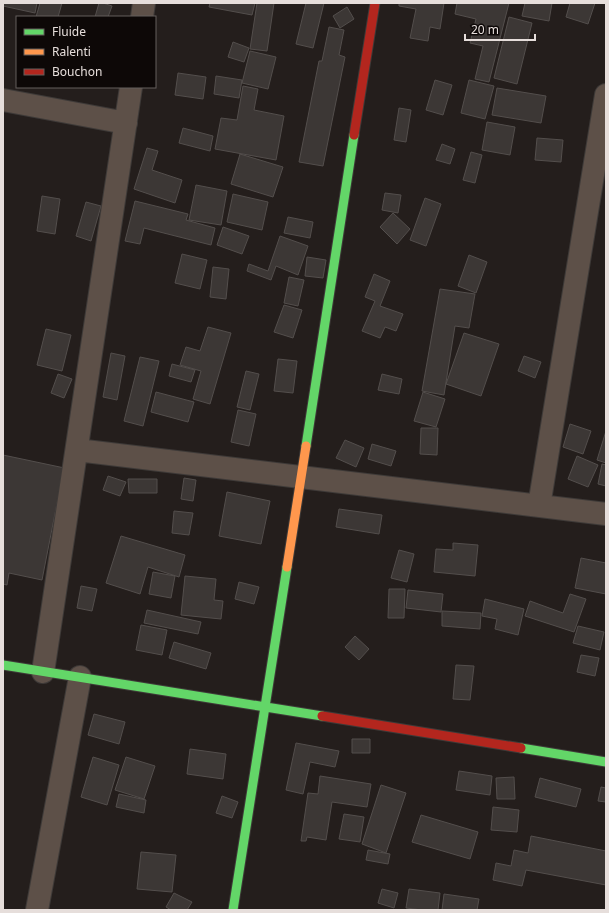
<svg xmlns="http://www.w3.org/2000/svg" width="609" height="913" font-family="'Noto Sans',sans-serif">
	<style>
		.building { fill: #3c3735; stroke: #534e4c }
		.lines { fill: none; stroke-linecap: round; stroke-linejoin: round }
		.street-casing { stroke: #3e3a38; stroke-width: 24 }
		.fast-casing { stroke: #3e3a38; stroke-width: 11 }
		.slow-casing { stroke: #3e3a38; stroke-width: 11 }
		.jam-casing { stroke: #3e3a38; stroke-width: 11 }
		.street { stroke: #5d5048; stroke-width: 22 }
		.fast { stroke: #63d668; stroke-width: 9 }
		.slow { stroke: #ff974d; stroke-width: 9 }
		.jam { stroke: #b3261e; stroke-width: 9 }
	</style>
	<rect width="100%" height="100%" fill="#241e1c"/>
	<!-- building -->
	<path class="building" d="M3 3H37L35 13 3 6Z
		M40 3H62L58 17H36Z
		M99 3H103L112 6 108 17H95Z
		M210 3H255L252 15 209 7Z
		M257 3H274L267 51 250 49Z
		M306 3H324L313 48 296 44Z
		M399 3H444L440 29 430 27 428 41 410 38 416 9 399 6Z
		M457 3H509L489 82 475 79 483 46 470 43 476 19 455 14Z
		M525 3H552L549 21 522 16Z
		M570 3H595L588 24 566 17Z
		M347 7 354 19 340 28 333 16Z
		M509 17 532 23 517 84 494 78Z
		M329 27 344 30 339 55 345 57 323 166 299 162 319 61H322Z
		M233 42 249 48 244 62 228 57Z
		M250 51 276 57 268 89 242 83Z
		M178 73 206 77 203 99 175 95Z
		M216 76 242 80 239 98 214 94Z
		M435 80 452 85 443 115 426 110Z
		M469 80 494 86 485 119 461 113Z
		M243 86 258 89 254 110 284 116 276 160 215 149 221 118 237 120Z
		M497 88 546 96 541 123 492 115Z
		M399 108 411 110 406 142 394 140Z
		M487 122 515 127 510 155 482 150Z
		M183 128 213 136 210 151 179 143Z
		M537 138 563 140 561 162 535 160Z
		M442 144 455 149 450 164 436 160Z
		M147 148 158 151 152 170 182 180 175 203 134 189Z
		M471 152 482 155 475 183 463 180Z
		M240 154 283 167 273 197 231 184Z
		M196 185 227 191 221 225 189 220Z
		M385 193 401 195 398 213 382 210Z
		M233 194 268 202 262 230 227 222Z
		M42 196 60 199 55 234 37 231Z
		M425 198 441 204 426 246 410 240Z
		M135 201 188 214 186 220 215 228 211 245 144 228 140 244 125 241Z
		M86 202 101 206 91 241 76 236Z
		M393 213 410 229 397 244 380 227Z
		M288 217 313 222 310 238 284 233Z
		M223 227 249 236 242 254 217 245Z
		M280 236 308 246 298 275 276 266 271 280 247 271 249 264 268 271Z
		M182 254 207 260 200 289 175 283Z
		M469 255 487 262 476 293 458 286Z
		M307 257 326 260 323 278 305 276Z
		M213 267 229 269 226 299 210 297Z
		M374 274 390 281 380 306 403 314 396 331 385 327 380 338 362 331 375 301 365 297Z
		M289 277 304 280 298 306 284 303Z
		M440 289 475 294 469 328 455 326 444 395 422 391Z
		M284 305 302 310 293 338 274 332Z
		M208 327 231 333 210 404 193 399 201 371 180 365 186 347 200 351Z
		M46 329 71 335 62 371 37 365Z
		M464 333 499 344 481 396 446 384Z
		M111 353 125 356 117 400 103 397Z
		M524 356 541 362 535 378 518 371Z
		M140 357 159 361 143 426 124 421Z
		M278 359 297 361 293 393 274 391Z
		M172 364 195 370 191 382 169 376Z
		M246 371 259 374 250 410 237 407Z
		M58 374 72 379 64 398 51 393Z
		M382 374 402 379 399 394 378 390Z
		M156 392 194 402 188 422 151 412Z
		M423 392 445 399 436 427 414 421Z
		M238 410 256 414 249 446 231 442Z
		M570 424 591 431 583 454 563 447Z
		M421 428H438L437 455 420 454Z
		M606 431V463L597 460Z
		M345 440 364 448 356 467 336 458Z
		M372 444 396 451 391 466 368 459Z
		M3 455 74 470 60 488 42 580 9 573 7 585 3 584Z
		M577 456 598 465 588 487 568 479Z
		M602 464 606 465V486L598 484Z
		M108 476 126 482 120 496 103 490Z
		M184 478 196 480 193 501 181 499Z
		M128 479H157V493H129Z
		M227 492 270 501 261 544 219 536Z
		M339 509 382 515 379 534 336 527Z
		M174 511 193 513 189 535 172 533Z
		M121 536 185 555 179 577 148 567 140 594 106 583Z
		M453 543 478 545 475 576 434 572 436 549 453 550Z
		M399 550 414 554 407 582 391 578Z
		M581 558 606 563V594L575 588Z
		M153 572 175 576 171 598 149 594Z
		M185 576 216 579 214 600 223 601 221 619 181 615Z
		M239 582 259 587 254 604 235 599Z
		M81 586 97 589 92 611 77 608Z
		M389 589H405L404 618H388Z
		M408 590 443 594 441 612 406 608Z
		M570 594 586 599 574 632 525 616 530 601 563 613Z
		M485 599 524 609 518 635 495 629 497 619 482 616Z
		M147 610 201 622 198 634 144 623Z
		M442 611 481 613 480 629 442 626Z
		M141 625 167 630 162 655 136 650Z
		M578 626 604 632 600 650 573 643Z
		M355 636 369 649 359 660 345 647Z
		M174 642 211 653 206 669 169 658Z
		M581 655 599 658 595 676 577 672Z
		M456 665 474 666 470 700 453 699Z
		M94 714 125 722 119 744 88 735Z
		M352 739H370V753H352Z
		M296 743 339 751 335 767 310 762 303 794 286 790Z
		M190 749 226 754 223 779 187 774Z
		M93 757 119 765 107 805 81 797Z
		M126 757 155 766 144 799 115 790Z
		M459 771 492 776 490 795 456 790Z
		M320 776 371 784 367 807 332 802 326 840 307 837 306 841H301L308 793 318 794Z
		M514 777 515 799H497L496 778Z
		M540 778 581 789 576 807 535 797Z
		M381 785 406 793 386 853 362 844Z
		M601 787 606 788V802L598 801Z
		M119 794 146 800 144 813 116 807Z
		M222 796 238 802 232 818 216 813Z
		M493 807 519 810 517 832 491 830Z
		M344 814 364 817 360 842 339 839Z
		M421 815 478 832 470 859 412 842Z
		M531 836 606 851V885L526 870 522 886 493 880 496 863 511 866 514 850 528 853Z
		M368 850 390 854 388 864 366 860Z
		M141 852 176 855 172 892 137 889Z
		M382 889 398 893 394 908 378 903Z
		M409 889 440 893 438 910H422L406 908Z
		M174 893 192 902 187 910H171L166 907Z
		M444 894 479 899 477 910H442Z"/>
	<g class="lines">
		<defs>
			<path id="street" d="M142 17 144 3
				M3 100 126 123
				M77 450 606 514
				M539 506 606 95
				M43 672 131 87
				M37 910 80 677"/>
			<path id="fast" d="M306 446 354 135
				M3 665 322 716
				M521 748 606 762
				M233 910 287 567"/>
			<path id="slow" d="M287 567 306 446"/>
			<path id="jam" d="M354 135 375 3
				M322 716 521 748"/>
		</defs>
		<!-- street casing -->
		<use href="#street" class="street-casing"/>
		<!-- fast casing -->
		<use href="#fast" class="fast-casing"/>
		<!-- slow casing -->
		<use href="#slow" class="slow-casing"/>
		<!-- jam casing -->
		<use href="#jam" class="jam-casing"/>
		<!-- street -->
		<use href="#street" class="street"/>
		<!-- fast -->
		<use href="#fast" class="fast"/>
		<!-- slow -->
		<use href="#slow" class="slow"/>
		<!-- jam -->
		<use href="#jam" class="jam"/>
	</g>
	<!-- border -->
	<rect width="609" height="913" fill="none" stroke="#e6dedb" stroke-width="8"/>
	<!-- legend -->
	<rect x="16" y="16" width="140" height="72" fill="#0d0807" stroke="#645e5c"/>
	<rect x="24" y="29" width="20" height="6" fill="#63d668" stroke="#645e5c"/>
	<text x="52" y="36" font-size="12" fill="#e6dedb">Fluide</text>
	<rect x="24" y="49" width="20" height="6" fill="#ff974d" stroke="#645e5c"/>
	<text x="52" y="56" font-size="12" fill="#e6dedb">Ralenti</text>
	<rect x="24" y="69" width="20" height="6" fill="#b3261e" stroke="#645e5c"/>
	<text x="52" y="76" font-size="12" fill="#e6dedb">Bouchon</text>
	<!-- scale -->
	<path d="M465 34v6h70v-6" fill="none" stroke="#e6dedb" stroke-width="2"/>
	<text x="471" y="34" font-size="12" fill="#e6dedb" stroke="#0d0807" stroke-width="3" paint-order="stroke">20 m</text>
</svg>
